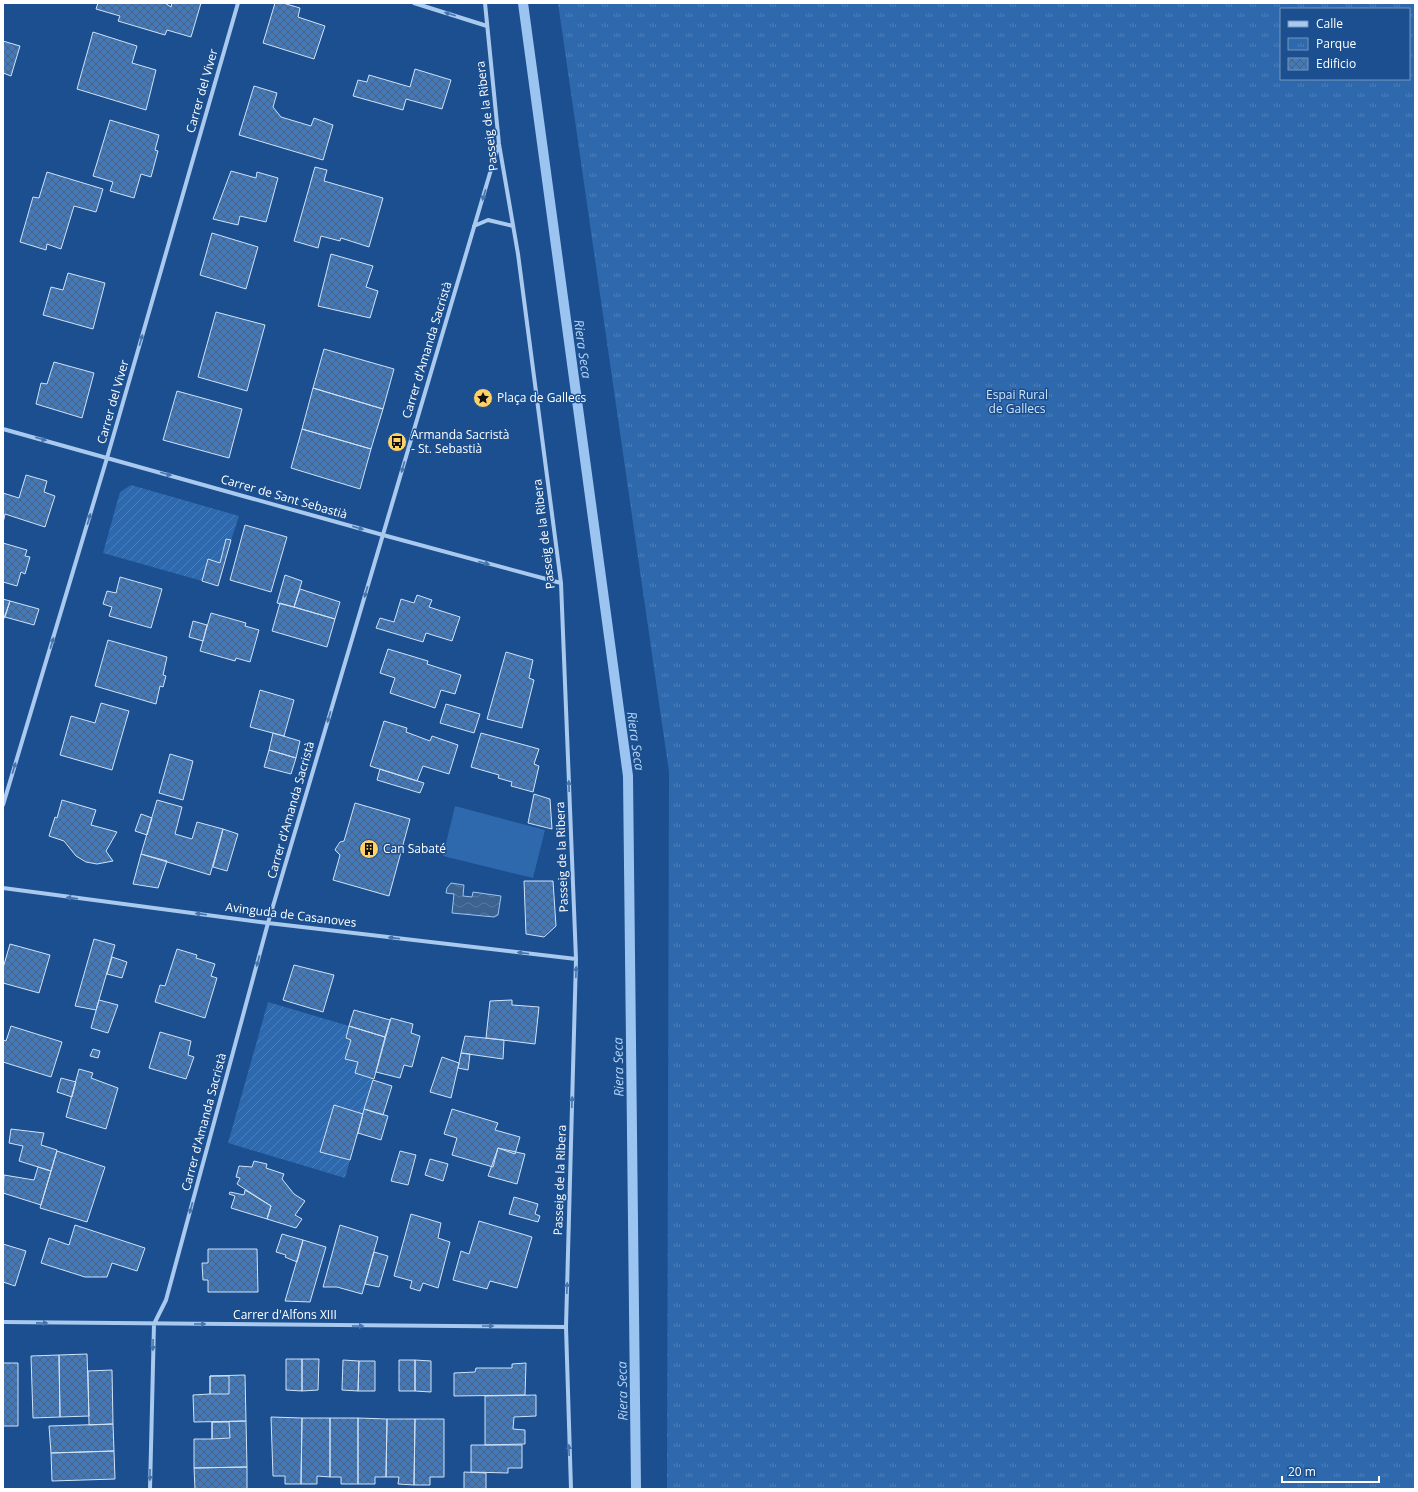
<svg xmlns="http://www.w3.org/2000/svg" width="1418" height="1492" font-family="'Open Sans',sans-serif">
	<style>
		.grass { fill: #2e69ad }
		.park { fill: url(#park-tufts); fill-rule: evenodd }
		.garden { fill: url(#garden-furrows) }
		.water { fill: url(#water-waves); stroke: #9cc4f0 }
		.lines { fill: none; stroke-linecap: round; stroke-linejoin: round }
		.stream { stroke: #9cc4f0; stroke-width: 10 }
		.building { fill: url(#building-cross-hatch); stroke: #cfe3fa }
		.street { stroke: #a9c9ee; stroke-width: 4 }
		.oneway { fill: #4674ac }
		.labels { text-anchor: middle; stroke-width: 3; stroke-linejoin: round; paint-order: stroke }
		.street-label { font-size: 12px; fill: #fff; stroke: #1b4f8f }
		.park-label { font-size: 12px; fill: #cfe3fa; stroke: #1b4f8f }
		.poi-label { font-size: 12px; fill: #fff; stroke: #1b4f8f; text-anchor: start }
		.water-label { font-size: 13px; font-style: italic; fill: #b5d3f5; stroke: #1b4f8f }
	</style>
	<defs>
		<pattern id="park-tufts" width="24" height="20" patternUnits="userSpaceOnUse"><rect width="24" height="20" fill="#2e69ad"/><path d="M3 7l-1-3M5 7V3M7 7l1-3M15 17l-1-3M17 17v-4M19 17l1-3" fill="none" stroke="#4d80b9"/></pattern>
		<pattern id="garden-furrows" width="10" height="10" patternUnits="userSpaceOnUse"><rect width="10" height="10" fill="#2e69ad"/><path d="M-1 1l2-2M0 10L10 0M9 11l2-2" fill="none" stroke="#4d80b9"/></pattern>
		<pattern id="water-waves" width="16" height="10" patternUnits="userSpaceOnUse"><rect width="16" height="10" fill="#3c6290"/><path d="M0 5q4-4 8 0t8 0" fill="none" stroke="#597aa1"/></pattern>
		<pattern id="building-cross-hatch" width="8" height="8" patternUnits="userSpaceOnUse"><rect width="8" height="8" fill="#4478b7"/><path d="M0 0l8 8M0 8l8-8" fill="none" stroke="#486282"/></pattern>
	</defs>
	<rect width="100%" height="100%" fill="#1b4f8f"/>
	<!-- grass -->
	<path class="grass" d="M455 806 545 830 533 878 443 856Z"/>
	<!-- park -->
	<path class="park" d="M558 3H1415V1489H667L669 772ZM1281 9H1409V79H1281Z"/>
	<!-- garden -->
	<path class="garden" d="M131 485 239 516 231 540 226 539 220 563 208 559 202 581 103 553 120 492Z
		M268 1002 349 1026 346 1038 351 1040 345 1059 358 1062 356 1073 374 1079 363 1114 334 1105 321 1152 350 1160 345 1178 228 1143Z"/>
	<!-- water -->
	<path class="water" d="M451 883 464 885 463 896 472 897 473 892 501 896 498 915 494 917 452 913 454 894 446 893 447 888Z"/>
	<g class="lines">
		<!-- stream -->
		<path class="stream" d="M523 3 628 776 636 1489"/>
	</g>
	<!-- building -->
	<path class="building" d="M98 3H165L171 7 172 3H201L191 37 167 30 165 35 118 21 120 16 96 9Z
		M275 3H283L300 8 298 17 325 26 314 59 263 43Z
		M93 32 137 46 132 63 156 70 146 110 77 89Z
		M3 41 20 46 11 76 3 73Z
		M415 69 451 80 442 109 406 99 403 110 353 96 358 80 367 82 369 75 410 87Z
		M254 86 277 93 273 107 281 117 311 126 314 118 333 125 323 160 239 135Z
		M110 120 159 135 155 150 158 151 151 177 141 174 134 198 110 191 113 182 93 176Z
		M315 167 327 170 324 181 383 198 369 247 341 238 340 241 321 236 318 248 294 241Z
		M231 171 256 178 257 172 278 178 266 222 240 216 238 225 213 219Z
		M47 172 103 189 96 212 74 206 61 249 47 244 46 250 20 242 33 197 39 198Z
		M212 233 258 247 246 289 200 275Z
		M331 254 373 266 366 287 378 291 370 318 318 306Z
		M68 273 105 283 93 329 43 315 51 287 63 290Z
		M216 312 265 325 247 391 198 377Z
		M324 349 394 369 383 409 313 388Z
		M54 362 94 373 82 418 36 404 41 383 47 384Z
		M313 388 383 409 371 449 302 429Z
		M177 391 242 409 229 458 163 440Z
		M302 429 371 449 360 489 291 468Z
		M26 475 47 481 44 492 55 496 45 527 5 514 3 523V493L19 498Z
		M245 525 287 537 271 592 230 580Z
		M226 539 231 540 218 586 202 581 208 559 220 563Z
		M3 543 27 550 25 556 30 557 25 574 21 572 17 586 3 582Z
		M285 575 302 581 294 607 277 603Z
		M120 577 162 589 151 628 109 616 112 607 103 604 107 591 116 593Z
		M300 589 340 602 335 619 294 607Z
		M417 595 432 600 429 607 460 617 452 641 426 633 423 642 376 628 380 618 394 622 401 599 414 603Z
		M3 599 10 601 3 621Z
		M10 601 39 609 34 625 5 617Z
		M280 603 335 619 327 647 272 631Z
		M211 613 246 623 245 626 259 630 250 662 236 658 235 661 200 651Z
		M193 621 207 625 203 641 189 637Z
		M108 640 167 657 163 675 166 676 163 687 160 686 156 704 95 686Z
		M388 649 428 661 427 664 461 675 455 694 441 690 435 708 390 693 395 678 380 673Z
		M506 652 533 660 529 678 534 680 522 728 487 719Z
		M260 690 294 700 284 736 250 727Z
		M101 703 129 711 112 770 60 755 71 716 95 723Z
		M446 704 480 714 474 733 440 723Z
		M384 721 407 728 406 732 430 741 432 736 458 745 449 774 423 766 417 781 370 766Z
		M273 733 300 741 296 758 269 750Z
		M481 733 539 749 534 764 539 766 533 792 511 786 512 782 498 778 499 775 471 767Z
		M269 750 296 758 291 774 264 767Z
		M170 754 193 761 183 800 159 793Z
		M380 769 424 783 420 793 377 780Z
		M534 794 550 799 552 829 528 823Z
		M62 800 96 810 91 825 117 832 106 851 113 861 97 864 86 862 76 856 64 841 49 836 55 817 57 818Z
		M157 800 182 807 175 834 192 839 197 822 223 829 210 875 141 854Z
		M355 803 410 819 389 896 333 880 340 855 335 850 336 848 340 842 344 841Z
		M141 814 152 818 147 835 135 831Z
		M223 829 238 834 227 871 213 867Z
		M141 854 167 861 158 888 133 884Z
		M524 881H553L556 926 544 937 526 934Z
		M94 939 115 945 96 1010 75 1006Z
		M10 944 50 955 39 993 3 983V968Z
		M177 949 197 955 196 958 215 964 211 976 217 978 205 1018 155 1002 160 985 165 986Z
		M112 957 127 962 122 978 107 974Z
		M294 965 334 975 323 1012 283 1000Z
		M99 1000 118 1005 108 1033 91 1028Z
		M512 1000V1005L539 1007 535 1044 486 1038 490 1001Z
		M354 1010 390 1020 385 1037 349 1026Z
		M391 1018 413 1024 411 1033 420 1036 412 1067 404 1065 400 1078 376 1072Z
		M11 1026 62 1042 51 1077 3 1062V1040L6 1041Z
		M349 1026 385 1037 374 1079 355 1073 358 1062 345 1059 351 1040 346 1038Z
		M160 1032 191 1041 188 1055 194 1057 186 1079 149 1068Z
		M465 1036 504 1040 503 1059 461 1053Z
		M93 1049 100 1051 98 1058 90 1056Z
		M461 1053 470 1054 468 1070 458 1068Z
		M442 1057 459 1063 451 1098 430 1092Z
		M79 1069 93 1073 91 1078 118 1088 106 1129 66 1117Z
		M61 1078 76 1082 72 1097 57 1092Z
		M373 1080 392 1086 383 1115 364 1109Z
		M334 1105 363 1114 350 1160 320 1152Z
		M364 1109 388 1116 381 1140 358 1133Z
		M452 1109 498 1123 495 1130 520 1137 515 1154 498 1148 493 1167 452 1155 457 1138 444 1134Z
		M11 1129 44 1133 41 1145 57 1150 51 1171 19 1161 23 1146 9 1143Z
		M498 1148 525 1154 517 1184 488 1176Z
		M57 1151 105 1167 87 1222 40 1208Z
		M400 1151 416 1155 408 1185 391 1181Z
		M430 1159 448 1164 443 1181 425 1175Z
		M254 1161 267 1164 266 1168 284 1174 282 1179 294 1194 305 1201 295 1215 302 1219 296 1228 267 1219 271 1206 237 1184 240 1178 236 1177 239 1166 252 1167Z
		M38 1167 51 1171 41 1205 3 1193 4 1175 34 1180Z
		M245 1190 271 1206 267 1219 231 1208 235 1196 229 1194 230 1192 244 1195Z
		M514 1197 538 1204 535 1214 540 1216 538 1222 509 1214Z
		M411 1214 441 1223 438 1238 450 1242 438 1288 423 1283 420 1291 410 1288 412 1281 394 1276Z
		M479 1221 532 1237 517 1288 490 1281 487 1289 453 1280 461 1251 469 1254Z
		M75 1225 145 1248 137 1271 112 1263 107 1277H85L41 1263 49 1238 69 1245Z
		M340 1225 378 1237 362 1294 337 1287H323Z
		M282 1234 303 1240 297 1262 285 1257 286 1255 276 1252Z
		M303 1240 326 1247 310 1302 285 1301Z
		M3 1244 26 1251 15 1286 3 1282Z
		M208 1249H257L258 1292H208V1280H203L202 1263H208Z
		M374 1252 388 1256 379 1287 365 1284Z
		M87 1354 89 1416 60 1417 59 1355Z
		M59 1355 60 1417 33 1418 31 1356Z
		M286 1359H302V1391L286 1390Z
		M302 1359H319L318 1390 302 1391Z
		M343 1360 359 1361 358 1391 342 1390Z
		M399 1360H415V1391H399Z
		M415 1360 431 1361V1392L415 1391Z
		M359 1361H375V1391H358Z
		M3 1363H18V1426H3Z
		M526 1363 525 1395 454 1396V1373L475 1372 476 1368H512V1364Z
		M112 1370 113 1424 89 1425 88 1371Z
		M245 1375 246 1421 194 1422 193 1395 210 1394V1376Z
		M210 1376H229V1394H210Z
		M536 1395V1416L514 1417 513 1429 525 1430V1444L485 1445V1396Z
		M271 1417 302 1418 301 1484H285V1476H273Z
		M302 1418H330V1477L317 1476V1484H301Z
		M330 1418H358V1484H341V1477H330Z
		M358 1418 387 1419 386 1477H375V1484H358Z
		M387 1419H415L414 1485 398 1484 399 1477H386Z
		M415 1419H444V1477H430V1485H414Z
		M246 1421 247 1467 194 1468V1439H212V1422Z
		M212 1422H229L230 1438 212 1439Z
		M113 1424 114 1451 51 1453 49 1426Z
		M471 1445H522V1468H508V1473L471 1472Z
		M114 1451 115 1479 52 1481 51 1453Z
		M247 1467V1489H195L194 1468Z
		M464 1472 486 1473V1489H464Z"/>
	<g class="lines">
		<!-- street -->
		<path class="street" d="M414 3 487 26
			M485 3 499 144 518 254 561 583 576 959 566 1327 571 1489
			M474 226 488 220 513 226
			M3 429 383 535 561 583
			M3 805 107 458 238 3
			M3 888 268 923 576 959
			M3 1322 566 1327
			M150 1489 154 1324 166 1300 268 923 498 146"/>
	</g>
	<!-- one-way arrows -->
	<defs><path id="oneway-solid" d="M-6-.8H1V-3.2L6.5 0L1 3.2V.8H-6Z"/></defs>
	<g class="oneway">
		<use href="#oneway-solid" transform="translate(450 14) rotate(-163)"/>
		<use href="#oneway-solid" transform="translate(484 195) rotate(107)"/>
		<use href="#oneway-solid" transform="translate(141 340) rotate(-74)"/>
		<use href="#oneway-solid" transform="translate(41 439) rotate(16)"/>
		<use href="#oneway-solid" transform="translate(403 467) rotate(106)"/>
		<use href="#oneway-solid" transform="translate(166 474) rotate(16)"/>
		<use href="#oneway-solid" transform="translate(89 519) rotate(-73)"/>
		<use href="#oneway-solid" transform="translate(358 528) rotate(16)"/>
		<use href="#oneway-solid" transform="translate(484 563) rotate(15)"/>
		<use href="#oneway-solid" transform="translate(366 592) rotate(106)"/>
		<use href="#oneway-solid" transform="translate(52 643) rotate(-73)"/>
		<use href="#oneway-solid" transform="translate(329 717) rotate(106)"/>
		<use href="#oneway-solid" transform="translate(14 768) rotate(-73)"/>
		<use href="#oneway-solid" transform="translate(569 786) rotate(-92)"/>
		<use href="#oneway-solid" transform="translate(72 898) rotate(-173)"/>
		<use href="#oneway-solid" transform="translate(201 914) rotate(-173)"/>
		<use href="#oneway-solid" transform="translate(394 938) rotate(-173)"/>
		<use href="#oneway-solid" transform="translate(523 953) rotate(-173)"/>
		<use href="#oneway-solid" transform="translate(258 961) rotate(105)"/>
		<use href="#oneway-solid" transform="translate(576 972) rotate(-88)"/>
		<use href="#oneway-solid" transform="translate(572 1102) rotate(-88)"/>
		<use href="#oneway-solid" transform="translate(191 1208) rotate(105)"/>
		<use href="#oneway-solid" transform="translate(567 1288) rotate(-88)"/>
		<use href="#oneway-solid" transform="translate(42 1323) rotate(1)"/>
		<use href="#oneway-solid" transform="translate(200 1324)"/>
		<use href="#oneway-solid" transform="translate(358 1326)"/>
		<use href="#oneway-solid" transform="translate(488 1326)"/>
		<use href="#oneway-solid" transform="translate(153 1345) rotate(91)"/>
		<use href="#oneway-solid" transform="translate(569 1450) rotate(-92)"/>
		<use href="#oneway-solid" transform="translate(150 1475) rotate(91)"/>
	</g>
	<!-- icons -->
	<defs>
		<symbol id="sight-disc" viewBox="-11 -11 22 22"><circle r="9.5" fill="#ffd166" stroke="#1b4f8f"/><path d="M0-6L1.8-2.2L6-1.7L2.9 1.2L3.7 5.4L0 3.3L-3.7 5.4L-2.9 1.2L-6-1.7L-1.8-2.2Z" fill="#111"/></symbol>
		<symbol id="bus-disc" viewBox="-11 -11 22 22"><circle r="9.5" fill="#ffd166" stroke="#1b4f8f"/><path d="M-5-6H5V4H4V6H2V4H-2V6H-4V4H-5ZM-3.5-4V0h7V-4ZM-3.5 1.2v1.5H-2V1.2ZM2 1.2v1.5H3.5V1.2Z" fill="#111"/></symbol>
		<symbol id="building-disc" viewBox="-11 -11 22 22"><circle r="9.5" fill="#ffd166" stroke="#1b4f8f"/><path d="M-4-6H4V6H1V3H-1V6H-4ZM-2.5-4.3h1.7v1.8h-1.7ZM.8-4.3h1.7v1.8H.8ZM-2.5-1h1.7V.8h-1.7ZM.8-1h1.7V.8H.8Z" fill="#111"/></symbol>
	</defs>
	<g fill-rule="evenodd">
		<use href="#sight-disc" x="472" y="387" width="22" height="22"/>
		<use href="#bus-disc" x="386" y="431" width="22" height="22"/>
		<use href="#building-disc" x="358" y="838" width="22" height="22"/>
	</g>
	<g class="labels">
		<!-- street labels -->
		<g class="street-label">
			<text transform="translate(202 91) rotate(-74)" y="4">Carrer del Viver</text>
			<text transform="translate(487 116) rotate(-97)" y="4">Passeig de la Ribera</text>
			<text transform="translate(427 350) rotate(-73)" y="4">Carrer d'Amanda Sacristà</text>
			<text transform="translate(113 402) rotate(-74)" y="4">Carrer del Viver</text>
			<text transform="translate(284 497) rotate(16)" y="4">Carrer de Sant Sebastià</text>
			<text transform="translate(544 534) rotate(-97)" y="4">Passeig de la Ribera</text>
			<text transform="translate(291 810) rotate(-74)" y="4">Carrer d'Amanda Sacristà</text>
			<text transform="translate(562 857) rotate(-92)" y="4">Passeig de la Ribera</text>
			<text transform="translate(291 915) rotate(7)" y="4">Avinguda de Casanoves</text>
			<text transform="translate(204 1122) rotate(-75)" y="4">Carrer d'Amanda Sacristà</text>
			<text transform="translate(560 1180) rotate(-88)" y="4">Passeig de la Ribera</text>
			<text x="285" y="1319">Carrer d'Alfons XIII</text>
		</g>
		<!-- park labels -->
		<g class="park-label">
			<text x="1017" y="399">Espai Rural<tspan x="1017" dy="14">de Gallecs</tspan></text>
		</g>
		<!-- poi labels -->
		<g class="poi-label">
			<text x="497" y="402">Plaça de Gallecs</text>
			<text x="411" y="439">Armanda Sacristà<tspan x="411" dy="14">- St. Sebastià</tspan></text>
			<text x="383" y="853">Can Sabaté</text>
		</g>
		<!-- water labels -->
		<g class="water-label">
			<text transform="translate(583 349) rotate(82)" y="5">Riera Seca</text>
			<text transform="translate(636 741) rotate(82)" y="5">Riera Seca</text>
			<text transform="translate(618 1067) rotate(-91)" y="5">Riera Seca</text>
			<text transform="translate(622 1391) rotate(-91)" y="5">Riera Seca</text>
		</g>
	</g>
	<!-- border -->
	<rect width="1418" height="1492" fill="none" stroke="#ffffff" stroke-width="8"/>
	<!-- legend -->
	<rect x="1280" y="8" width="130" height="72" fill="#1b4f8f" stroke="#7695bc"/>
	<rect x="1288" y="21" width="20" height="6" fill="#a9c9ee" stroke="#7695bc"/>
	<text x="1316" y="28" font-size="12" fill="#ffffff">Calle</text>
	<rect x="1288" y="38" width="20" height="12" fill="url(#park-tufts)" stroke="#7695bc"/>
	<text x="1316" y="48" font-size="12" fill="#ffffff">Parque</text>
	<rect x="1288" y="58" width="20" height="12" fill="url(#building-cross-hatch)" stroke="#7695bc"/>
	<text x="1316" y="68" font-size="12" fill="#ffffff">Edificio</text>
	<!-- scale -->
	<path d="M1282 1476v6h97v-6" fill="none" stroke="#ffffff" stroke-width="2"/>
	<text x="1288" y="1476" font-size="12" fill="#ffffff" stroke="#1b4f8f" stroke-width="3" paint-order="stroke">20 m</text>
</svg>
